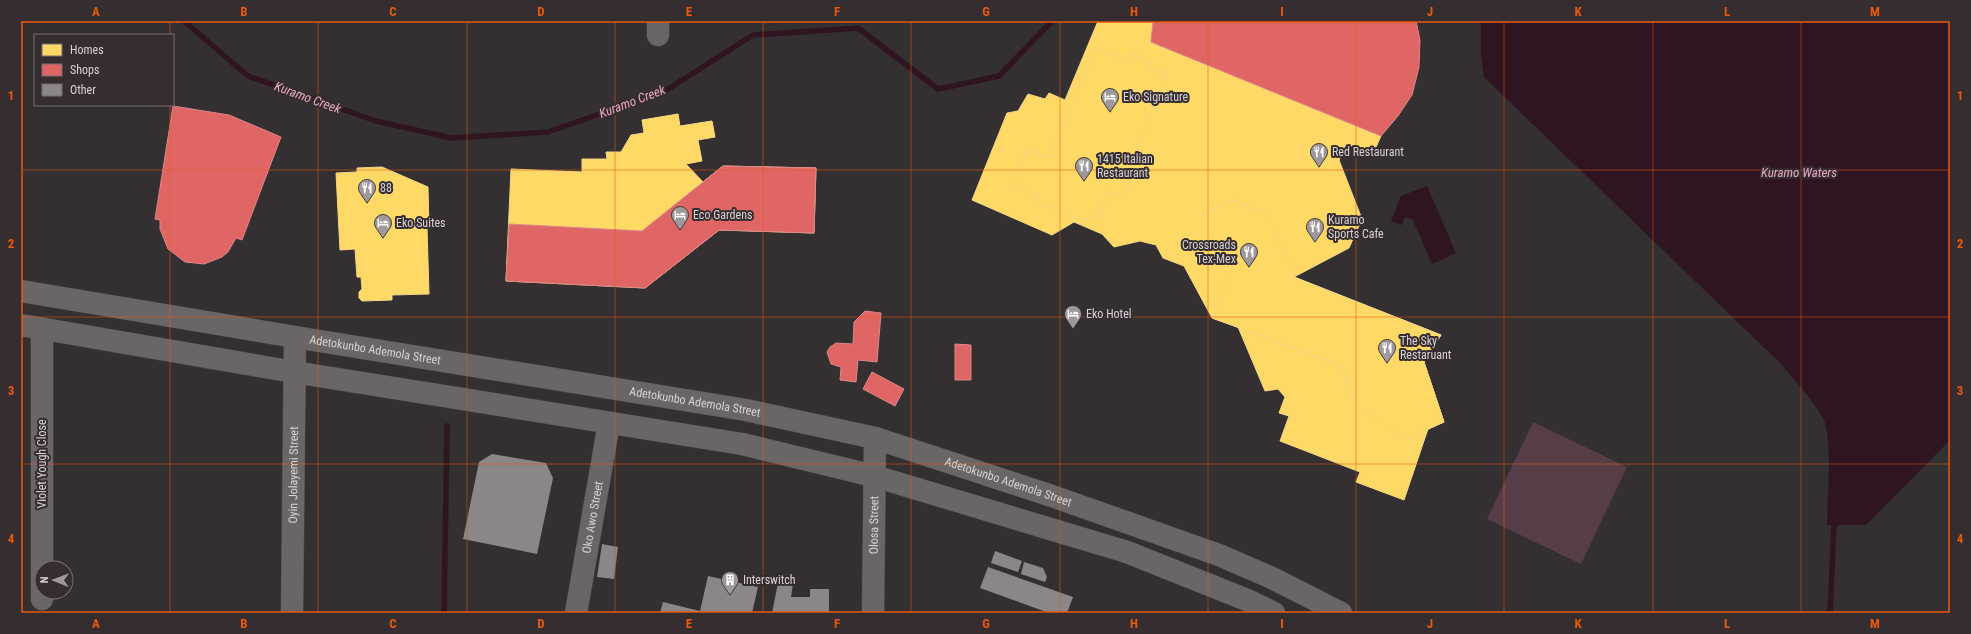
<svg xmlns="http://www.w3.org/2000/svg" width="1971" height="634" font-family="'Roboto Condensed',sans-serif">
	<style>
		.green { fill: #573d48 }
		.water { fill: #2f1421 }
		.homes { fill: #ffd966; stroke: #f3d787 }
		.shops { fill: #e06666; stroke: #de8687 }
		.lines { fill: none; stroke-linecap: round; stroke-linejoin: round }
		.stream { stroke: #2f1421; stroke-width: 5.5 }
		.building { fill: #8b8688 }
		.street-casing { stroke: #514c4e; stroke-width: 23 }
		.secondary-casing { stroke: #514c4e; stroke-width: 23 }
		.street { stroke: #6a6668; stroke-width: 22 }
		.secondary { stroke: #6a6668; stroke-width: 22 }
		.grid { fill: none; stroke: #e8590c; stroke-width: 1; stroke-opacity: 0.55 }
		.labels { text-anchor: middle; stroke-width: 4; stroke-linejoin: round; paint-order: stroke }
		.poi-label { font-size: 12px; fill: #d8d2d4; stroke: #362d31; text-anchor: start }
		.street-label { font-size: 12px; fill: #d8d2d4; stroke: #362d31 }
		.water-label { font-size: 13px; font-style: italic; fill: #e8a8c3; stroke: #362d31 }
		.neatline { fill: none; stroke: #e8590c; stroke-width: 1.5 }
		.grid-label { font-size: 13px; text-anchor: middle; font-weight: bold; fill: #e8590c }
	</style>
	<rect width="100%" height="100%" fill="#342f31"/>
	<!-- green -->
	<path class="green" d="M1533 422 1627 467 1581 564 1487 519Z"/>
	<!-- water -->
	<path class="water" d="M1481 21H1950V440L1866 525H1827C1827 500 1833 438 1823 418 1812 399 1795 381 1781 364L1484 77 1481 55Z
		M1427 186 1456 253 1432 264 1413 220 1405 217 1402 225 1391 221 1401 196Z"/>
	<!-- homes -->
	<path class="homes" d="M1098 21 1153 22 1151 42 1381 136 1373 154 1346 144 1339 160 1362 219 1349 248 1294 277 1441 335 1424 362 1444 422 1428 429 1404 500 1356 482 1360 472 1280 441 1289 416 1279 413 1285 397 1278 389 1265 391 1238 327 1212 318 1184 266 1163 258 1156 245 1140 241 1114 247 1102 234 1074 222 1052 235 972 200 1007 113 1018 111 1028 94 1045 99 1049 93 1065 100Z
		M1095 48 1128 61 1131 53 1152 62 1149 68 1167 75 1128 169 1134 172 1126 193 1119 196 1108 191 1099 215 1082 221 1036 202 1039 196 1013 185 1028 149 1050 158Z
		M678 114 680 126 712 121 715 137 698 140 702 161 686 164 703 182 723 166 816 168 814 233 719 230 645 288 506 281 511 169 582 172V159H607L606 152H621L631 135 644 133 642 120Z
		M382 167 428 187 429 227H427L429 294 392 295V300L362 301 359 298V292L362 289 361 277H357L355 249 340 250 336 173 357 172V168Z
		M1233 200 1268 214 1294 277 1441 335 1424 362 1444 422 1409 438 1358 410 1340 365 1212 318 1228 278 1203 213Z"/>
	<!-- shops -->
	<path class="shops" d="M1149 21H1416L1420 40 1419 67 1412 95 1398 116 1381 136 1151 42 1153 22Z
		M173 106 229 115 281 137 242 240 236 238 228 252 222 257 204 264 185 262 168 249 160 229V220L155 219Z
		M723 166 816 168 814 233 719 230 645 288 506 281 509 224 642 231Z
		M865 311 881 313 877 362 858 360 856 382 840 380 841 367 831 364 827 352 830 347 836 343 853 344 854 322Z
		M955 344 971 345V380H955Z
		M872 372 904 389 895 406 863 389Z"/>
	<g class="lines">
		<!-- stream -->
		<path class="stream" d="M184 21 248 76 376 121 451 138 548 132 665 91 753 35 858 28 938 89 999 76 1052 21
			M444 613 447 426
			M1830 613 1834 525"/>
	</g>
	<!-- building -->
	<path class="building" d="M492 454 546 463 553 478 537 554 463 539 479 462Z
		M602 544 618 547 614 579 597 577Z
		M995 551 1022 561 1018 572 991 563Z
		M1024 562 1043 568 1047 577 1045 582 1021 574Z
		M988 567 1073 597 1067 613H1049L980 588Z
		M708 576 758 587 752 613H660L663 602 700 611Z
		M778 583 793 584 791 597H810V589H829V613H772Z"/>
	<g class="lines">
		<defs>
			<g id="street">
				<path d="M658 21V35"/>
				<path d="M42 599V329"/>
				<path id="s1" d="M292 613 295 337"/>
				<path id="s2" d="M576 613 609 423"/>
				<path id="s3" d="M873 613 875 438"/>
			</g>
			<g id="secondary">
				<path id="s4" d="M21 291 295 337 746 410 875 438 1052 496 1219 555 1272 578 1341 613"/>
				<path d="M21 325 294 372 742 444 874 476 1127 552 1247 600 1274 613"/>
			</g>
		</defs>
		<!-- street casing -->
		<use href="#street" class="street-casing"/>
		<!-- secondary casing -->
		<use href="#secondary" class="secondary-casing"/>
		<!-- street -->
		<use href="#street" class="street"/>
		<!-- secondary -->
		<use href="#secondary" class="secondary"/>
	</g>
	<!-- grid -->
	<path class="grid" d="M170 21V35M318 21V613M467 21V613M615 21V613M763 21V613M911 21V613M1060 21V613M1208 21V613M1356 21V613M1504 21V613M1653 21V613M1801 21V613M170 105V613M21 170H1950M21 317H1950M21 464H1950"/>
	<!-- icons -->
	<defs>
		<symbol id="hotel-pin" viewBox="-11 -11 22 30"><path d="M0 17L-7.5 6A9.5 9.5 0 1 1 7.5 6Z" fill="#9f999b" stroke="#362d31"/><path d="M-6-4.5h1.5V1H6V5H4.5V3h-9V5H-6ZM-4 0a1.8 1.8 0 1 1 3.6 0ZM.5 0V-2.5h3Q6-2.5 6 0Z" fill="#fff"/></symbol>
		<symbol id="restaurant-pin" viewBox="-11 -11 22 30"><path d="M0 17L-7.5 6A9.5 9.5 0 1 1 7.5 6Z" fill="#9f999b" stroke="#362d31"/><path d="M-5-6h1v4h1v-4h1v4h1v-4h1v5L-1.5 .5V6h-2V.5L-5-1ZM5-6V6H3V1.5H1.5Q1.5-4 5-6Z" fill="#fff"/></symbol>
		<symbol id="building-pin" viewBox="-11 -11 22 30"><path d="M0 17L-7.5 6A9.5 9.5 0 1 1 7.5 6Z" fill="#9f999b" stroke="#362d31"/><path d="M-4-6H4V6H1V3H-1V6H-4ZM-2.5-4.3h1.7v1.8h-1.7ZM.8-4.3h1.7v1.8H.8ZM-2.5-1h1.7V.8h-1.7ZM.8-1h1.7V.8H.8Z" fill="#fff"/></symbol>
	</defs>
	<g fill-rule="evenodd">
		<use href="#hotel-pin" x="1100" y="87" width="20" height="27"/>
		<use href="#restaurant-pin" x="1309" y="142" width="20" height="27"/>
		<use href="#restaurant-pin" x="1074" y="156" width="20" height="27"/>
		<use href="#restaurant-pin" x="357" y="178" width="20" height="27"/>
		<use href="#hotel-pin" x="670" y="205" width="20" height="27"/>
		<use href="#hotel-pin" x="373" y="213" width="20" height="27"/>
		<use href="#restaurant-pin" x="1305" y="217" width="20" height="27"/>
		<use href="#restaurant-pin" x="1239" y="242" width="20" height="27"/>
		<use href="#hotel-pin" x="1063" y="304" width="20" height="27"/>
		<use href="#restaurant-pin" x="1377" y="338" width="20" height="27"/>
		<use href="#building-pin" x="720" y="570" width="20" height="27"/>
	</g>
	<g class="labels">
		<!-- poi labels -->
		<g class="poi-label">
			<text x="1123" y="101">Eko Signature</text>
			<text x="1332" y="156">Red Restaurant</text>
			<text x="1097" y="163">1415 Italian<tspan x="1097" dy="14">Restaurant</tspan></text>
			<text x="380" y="192">88</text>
			<text x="693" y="219">Eco Gardens</text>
			<text x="1328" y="224">Kuramo<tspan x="1328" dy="14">Sports Cafe</tspan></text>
			<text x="396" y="227">Eko Suites</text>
			<text x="1236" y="249" text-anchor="end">Crossroads<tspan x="1236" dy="14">Tex-Mex</tspan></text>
			<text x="1086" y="318">Eko Hotel</text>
			<text x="1400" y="345">The Sky<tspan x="1400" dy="14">Restaruant</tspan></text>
			<text x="743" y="584">Interswitch</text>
		</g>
		<!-- street labels -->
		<g class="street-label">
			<text dy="4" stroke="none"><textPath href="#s4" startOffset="359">Adetokunbo Ademola Street</textPath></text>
			<text dy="4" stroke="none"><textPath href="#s4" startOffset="683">Adetokunbo Ademola Street</textPath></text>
			<text transform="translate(42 464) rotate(-90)" y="4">Violet Yough Close</text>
			<text dy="4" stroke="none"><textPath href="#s1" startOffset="138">Oyin Jolayemi Street</textPath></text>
			<text dy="4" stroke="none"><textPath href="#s4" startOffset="1007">Adetokunbo Ademola Street</textPath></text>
			<text dy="4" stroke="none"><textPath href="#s2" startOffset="97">Oko Awo Street</textPath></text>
			<text dy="4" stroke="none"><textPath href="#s3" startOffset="88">Olosa Street</textPath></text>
		</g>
		<!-- water labels -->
		<g class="water-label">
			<text transform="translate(308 97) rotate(20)" y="5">Kuramo Creek</text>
			<text transform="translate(632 101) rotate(-21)" y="5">Kuramo Creek</text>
			<text x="1799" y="177">Kuramo Waters</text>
		</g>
	</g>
	<!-- border -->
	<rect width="1971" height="634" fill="none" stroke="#362d31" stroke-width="44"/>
	<!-- legend -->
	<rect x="34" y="34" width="140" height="72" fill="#362d31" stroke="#776f72"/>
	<rect x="42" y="44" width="20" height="12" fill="#ffd966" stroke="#776f72"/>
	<text x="70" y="54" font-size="12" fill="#d8d2d4">Homes</text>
	<rect x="42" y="64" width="20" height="12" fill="#e06666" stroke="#776f72"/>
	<text x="70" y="74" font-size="12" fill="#d8d2d4">Shops</text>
	<rect x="42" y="84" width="20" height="12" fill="#8b8688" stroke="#776f72"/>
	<text x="70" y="94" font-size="12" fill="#d8d2d4">Other</text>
	<!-- north arrow -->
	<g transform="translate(54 580) rotate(271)"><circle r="19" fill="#362d31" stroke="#776f72"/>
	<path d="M0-3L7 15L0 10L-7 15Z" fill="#9f999b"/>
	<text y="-6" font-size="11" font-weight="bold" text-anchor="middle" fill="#d8d2d4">N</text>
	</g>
	<rect x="22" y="22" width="1927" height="590" class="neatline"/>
	<g class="grid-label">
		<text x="96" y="16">A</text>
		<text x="244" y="16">B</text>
		<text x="393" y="16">C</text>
		<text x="541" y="16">D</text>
		<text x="689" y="16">E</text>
		<text x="837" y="16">F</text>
		<text x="986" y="16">G</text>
		<text x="1134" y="16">H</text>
		<text x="1282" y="16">I</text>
		<text x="1430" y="16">J</text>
		<text x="1578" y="16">K</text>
		<text x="1727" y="16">L</text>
		<text x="1875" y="16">M</text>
		<text x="11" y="100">1</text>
		<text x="1960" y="100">1</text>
		<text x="11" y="248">2</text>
		<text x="1960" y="248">2</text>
		<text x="11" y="395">3</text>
		<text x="1960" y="395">3</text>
		<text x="11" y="543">4</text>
		<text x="1960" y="543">4</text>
		<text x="96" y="628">A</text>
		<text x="244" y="628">B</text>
		<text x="393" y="628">C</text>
		<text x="541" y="628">D</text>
		<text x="689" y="628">E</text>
		<text x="837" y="628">F</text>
		<text x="986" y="628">G</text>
		<text x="1134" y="628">H</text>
		<text x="1282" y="628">I</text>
		<text x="1430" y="628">J</text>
		<text x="1578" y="628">K</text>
		<text x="1727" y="628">L</text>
		<text x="1875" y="628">M</text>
	</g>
</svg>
